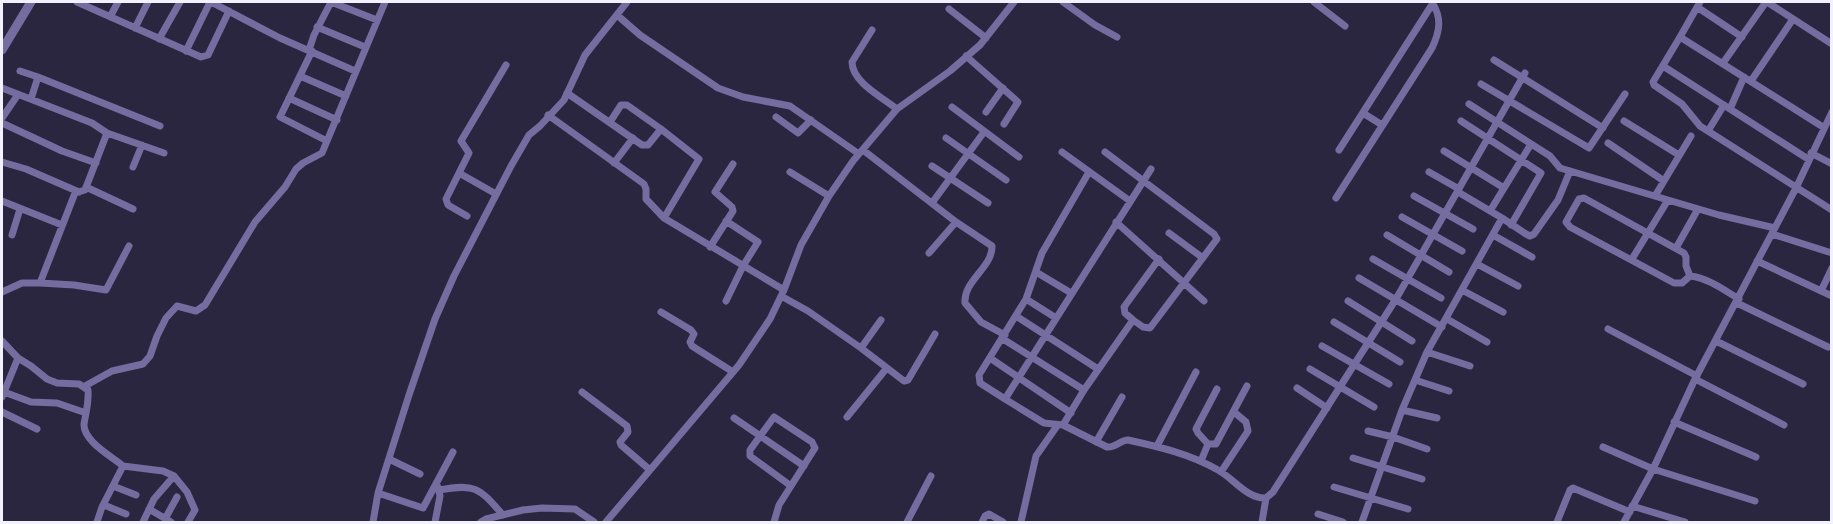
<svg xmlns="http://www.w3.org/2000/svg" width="1833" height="524" font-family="Figtree,sans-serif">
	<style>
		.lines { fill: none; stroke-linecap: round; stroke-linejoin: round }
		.minor { stroke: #756c9f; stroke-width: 7 }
		.tertiary { stroke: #756c9f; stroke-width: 9 }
	</style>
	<rect width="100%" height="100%" fill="#2b2640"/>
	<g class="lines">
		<!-- minor -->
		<path class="minor" d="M77 2 201 57 208 55 229 11
			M211 2 280 38 355 71
			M331 2 377 20
			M1063 2 1095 25 1117 37
			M1314 2 1345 26
			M1700 2 1680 37 1823 127
			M1767 2 1832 44
			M1697 7 1742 37
			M949 9 986 38
			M617 15 640 35 718 88 743 97 790 106 859 154
			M110 17 118 2
			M317 27 365 47
			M135 28 148 2
			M872 30 852 62C852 82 882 97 897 109
			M1680 37 1653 82 1654 85 1682 104 1700 126 1832 210
			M159 39 180 2
			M309 50 314 35 331 2
			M186 51 210 2
			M312 51 280 117 327 141
			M966 56 1018 102 1004 124
			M1494 60 1603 128
			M1723 63 1766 2
			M1663 66 1808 159
			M20 71 38 77
			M300 76 346 96
			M1751 81 1793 19
			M1481 84 1589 148 1625 94
			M2 88 92 123 107 133
			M567 93 642 145H648L661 129
			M289 98 337 120
			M31 99 38 77 160 126
			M1469 104 1550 156 1560 168 1668 200
			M952 107 1019 157
			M1730 109 1744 77
			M986 112 1003 88
			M1363 113 1382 125
			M548 115 644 184 646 189V199L664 218 784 290
			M776 117 798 133 811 120
			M2 118 17 96
			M1461 121 1541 173 1511 225
			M1624 121 1679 155
			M610 122 621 105H627L661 129 699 159 664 218
			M2 123 62 151 96 163
			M1708 131 1724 105
			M946 138 1006 180
			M1608 143 1664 181
			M863 150 956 222 992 246C993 267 963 281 965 303L981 322 1005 335
			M1339 150 1433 3
			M1444 151 1504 188
			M1062 152 1130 201
			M1811 153 1832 164
			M2 162 26 169 79 192
			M614 163 633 138
			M932 166 988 203
			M133 167 142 145
			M1151 169 1005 399 1044 423 1063 425 1107 447C1116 448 1120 440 1128 440 1160 447 1190 454 1218 470 1233 478 1247 499 1266 498L1273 492 1396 299 1525 73
			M790 172 829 196
			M1429 172 1459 189
			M459 173 496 194
			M86 187 133 209
			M1414 196 1473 229
			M1655 196 1691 136
			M1336 198 1432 48C1440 31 1442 18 1432 2
			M2 201 62 225
			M932 203 984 132
			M1490 211 1531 144
			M467 216 448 205 446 199 469 153 461 141 506 65
			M1402 217 1462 251
			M1502 218 1526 234 1530 236 1534 234 1558 200 1570 171
			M1116 222 1204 301
			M1169 233 1203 258
			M1772 234 1832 253
			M12 235 20 209
			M1387 235 1449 272
			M1493 235 1532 257
			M710 247 733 211 732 207 715 192 733 164
			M1676 248 1698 209
			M929 253 956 222
			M1373 259 1441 298
			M1632 259 1668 200 1719 215 1775 228
			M1757 261 1832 296
			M1477 264 1518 286
			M1036 272 1071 293
			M1690 276 1686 266V257L1684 253 1584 198 1579 199 1566 222 1570 227 1674 283H1682L1690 276C1708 278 1724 290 1739 299
			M1359 278 1442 327
			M40 283 74 285 106 290 129 246
			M1462 290 1503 312
			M1821 291 1832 268
			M2 292 22 283H40L75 193 85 190 107 133 164 153
			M781 296 808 311 861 348 904 381 908 380 935 334
			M1026 299 1056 318
			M726 301 743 266 758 242 726 221
			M1348 301 1412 341
			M1737 303 1828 347
			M661 312 691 330 694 334 690 342 692 346 733 372
			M1016 316 1098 369
			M1447 319 1487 342
			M1133 320 1125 313 1124 307 1159 259
			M1334 322 1400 362
			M1608 329 1697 376
			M1003 339 1084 390
			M2 341 18 358 31 366 47 379 57 383 79 384 88 390C89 402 86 412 84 424 83 441 111 456 123 466L102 507 97 522
			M1716 341 1803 384
			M1322 346 1389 384
			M861 348 881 320
			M1427 352 1470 366
			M990 358 1071 413
			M1310 369 1374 407
			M1695 379 1784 425
			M1415 380 1449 391
			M85 386 112 371 143 364 150 356 157 336 166 318 177 306 196 311 205 305 255 222 285 187 296 169 303 163 322 153 385 2
			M1297 388 1327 408
			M4 392 31 402 57 403 86 413
			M582 392 627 426 628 432 620 442 621 445 650 470
			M2 397 18 358
			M1005 399 980 383 979 375 1026 299 1042 253 1089 172
			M1402 410 1437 418
			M2 412 37 429
			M847 417 886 369
			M734 418 804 466
			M1674 422 1756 457
			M1063 425 1084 390 1133 320 1143 327 1150 328 1217 239 1214 234 1105 152
			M1368 431 1393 437 1427 449
			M1096 442 1122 397
			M1208 444H1216L1247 386
			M1157 446 1196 372
			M1603 447 1653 469 1755 501
			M1353 458 1422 479
			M389 459 420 474
			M1201 461 1208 444 1198 433 1196 429 1217 389
			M123 466 163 471 174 476 154 499 143 522
			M1221 472 1248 431 1246 422 1234 412
			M174 476 187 492 195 510 188 522
			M113 486 136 495
			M1334 487 1408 509
			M439 490C476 483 479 488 503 515
			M378 493 423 508 453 452
			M104 505 126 514
			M1632 506 1685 522
			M149 509 171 522
			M1318 514 1343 522
			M165 519 177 497
			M373 522 378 493 409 395 435 319 454 276 511 166 529 135 540 126 564 100 585 55 627 2
			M435 522 440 496 438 487
			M481 522 486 519 523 510 542 508 575 509 594 522
			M606 522 739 365 770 319 784 290 801 245 829 196 853 161 897 109 950 71 980 45 1014 2
			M774 522 779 505 815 448 812 442 774 417 750 450V456L791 486
			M907 522 931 476
			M982 522 985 516 989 514 1003 522
			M1021 522 1036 456 1057 426
			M1262 522 1266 498
			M1362 522 1402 410 1427 352 1502 218 1458 192
			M1557 522 1570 490 1573 488 1630 512
			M1624 522 1653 469 1695 379 1796 188 1832 112"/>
		<!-- tertiary -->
		<path class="tertiary" d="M2 50 31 2"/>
	</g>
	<!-- border -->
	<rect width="1833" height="524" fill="none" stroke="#f2f1ff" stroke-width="6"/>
</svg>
